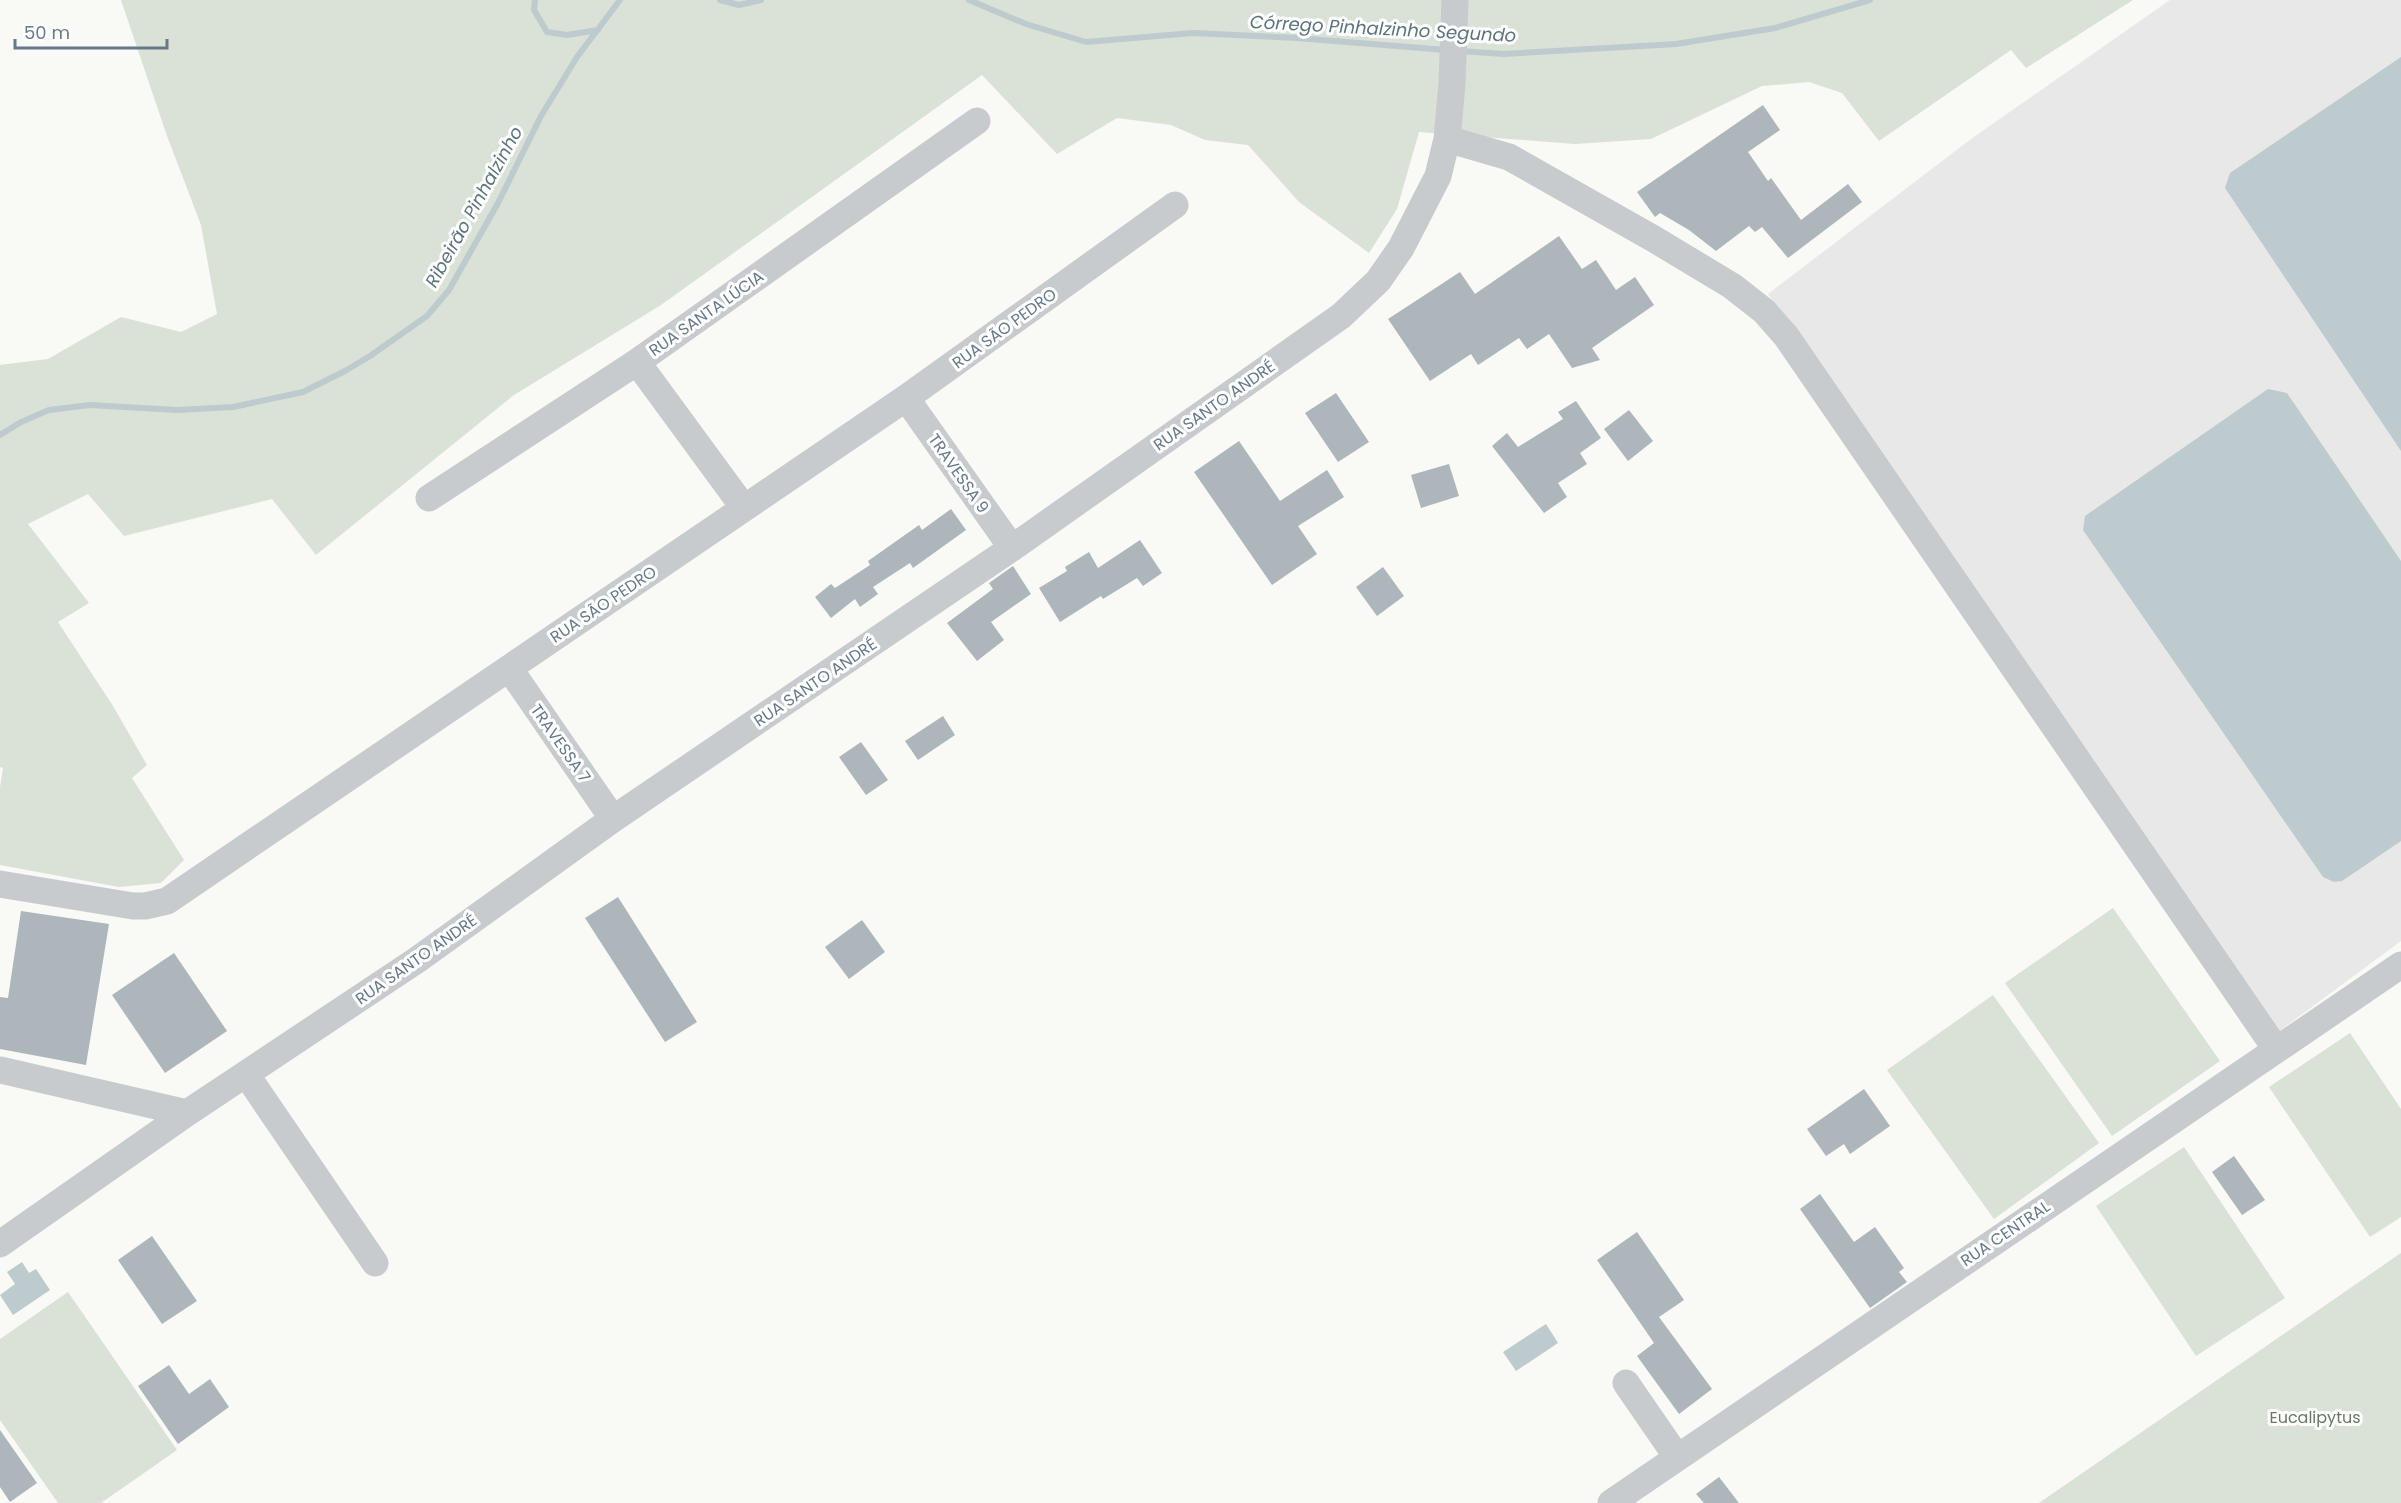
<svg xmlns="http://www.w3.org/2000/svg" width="2401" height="1503" font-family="Poppins,sans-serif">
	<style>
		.built { fill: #e7e8e7 }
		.green { fill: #dae1d7 }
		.water { fill: #bdcace }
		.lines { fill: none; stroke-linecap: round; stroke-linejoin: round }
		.stream { stroke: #bdcace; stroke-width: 6 }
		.building { fill: #adb6bb }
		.minor { stroke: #c7cbce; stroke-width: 27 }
		.labels { text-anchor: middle; stroke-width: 6; stroke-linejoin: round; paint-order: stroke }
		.street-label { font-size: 16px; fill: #667989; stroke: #fff }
		.park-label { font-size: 16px; fill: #667a61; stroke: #fff }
		.water-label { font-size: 18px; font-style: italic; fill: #5d747d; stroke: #fff }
	</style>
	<rect width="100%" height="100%" fill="#f9f9f6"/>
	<!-- built -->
	<path class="built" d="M2170 0H2401V941L2278 1032 1768 294 1971 139Z"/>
	<!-- green -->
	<path class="green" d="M121 0H2133L2026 68 2011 50 1879 141 1842 93 1809 82 1762 86 1651 139 1575 144 1419 132 1397 209 1369 253 1299 202 1248 145 1205 140 1171 125 1117 118 1057 154 982 75 661 305 514 395 316 555 272 499 124 536 88 494 28 524 89 603 58 622 113 706 147 765 132 778 184 860 161 883 119 887 0 865V787L3 768 0 767V365L48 359 121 317 181 332 217 314 201 225 167 136Z
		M2113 908 2220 1061 2112 1136 2005 983Z
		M1993 995 2099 1143 1994 1219 1887 1070Z
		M2350 1033 2401 1109V1217L2370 1237 2269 1087Z
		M2184 1147 2285 1298 2196 1356 2096 1206Z
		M2401 1253V1503H2039Z
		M68 1292 177 1450 101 1503H58L0 1420V1339Z"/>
	<!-- water -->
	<path class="water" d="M2401 57V451L2225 188 2230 173Z
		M2268 389 2287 393 2401 561V841L2342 881 2334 882 2323 877 2083 530 2085 516Z
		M22 1262 29 1273 36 1269 50 1290 13 1315 0 1295 15 1284 7 1272Z
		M1546 1324 1558 1343 1516 1371 1503 1352Z"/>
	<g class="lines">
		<!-- stream -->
		<path class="stream" d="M535 0 534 10 547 32 567 35 598 30
			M720 0 739 5 761 0
			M969 0 1026 24 1086 42 1193 33 1297 38 1446 50
			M1459 51 1504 54 1676 44 1775 28 1870 0
			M0 435 21 422 49 410 90 405 177 410 233 407 303 392 345 371 370 356 427 316 449 290 498 203 541 116 577 57 620 0"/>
	</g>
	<!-- building -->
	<path class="building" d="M1763 105 1780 130 1748 152 1768 181 1771 178 1801 220 1848 184 1862 202 1788 258 1762 227 1755 232 1749 226 1716 251 1689 230 1660 213 1655 217 1637 192Z
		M1559 236 1582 269 1596 260 1616 290 1635 277 1654 305 1592 348 1600 360 1572 368 1549 334 1527 349 1519 338 1478 365 1471 354 1430 381 1388 319 1460 272 1475 294Z
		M1336 393 1369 442 1338 462 1305 413Z
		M1576 401 1601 438 1580 453 1587 464 1558 483 1567 497 1544 513 1492 446 1507 433 1518 447 1563 419 1558 412Z
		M1629 410 1653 441 1628 461 1604 429Z
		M1239 441 1280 501 1327 470 1344 497 1298 526 1317 554 1272 585 1194 472Z
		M1449 464 1459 496 1421 508 1411 475Z
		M951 509 966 530 913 568 910 563 873 587 878 594 860 607 855 599 831 618 815 597 831 584 835 588 870 565 868 561 919 525 922 530Z
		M1140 540 1162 573 1143 586 1137 578 1103 599 1101 596 1060 622 1039 588 1067 571 1065 567 1089 552 1098 568Z
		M1013 566 1031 594 991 622 1004 640 977 661 947 623 993 589 989 583Z
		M1383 567 1404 596 1377 616 1356 587Z
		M943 716 955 735 918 760 905 741Z
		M861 742 888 780 866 795 839 757Z
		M618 897 697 1022 665 1042 585 918Z
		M21 911 109 924 86 1065 0 1049V997L8 998Z
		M862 920 885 952 849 979 825 947Z
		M174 953 227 1031 165 1073 112 995Z
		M1864 1089 1890 1126 1850 1154 1844 1144 1826 1156 1807 1129Z
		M2234 1156 2265 1200 2242 1215 2212 1172Z
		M1820 1194 1854 1242 1875 1227 1904 1268 1899 1272 1907 1282 1870 1308 1800 1209Z
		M1637 1232 1684 1300 1659 1317 1712 1389 1679 1414 1637 1356 1654 1343 1597 1260Z
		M152 1236 197 1301 162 1324 118 1260Z
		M169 1365 189 1394 210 1379 229 1407 178 1444 138 1386Z
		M0 1430 37 1483 10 1502 0 1487Z
		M1719 1477 1739 1503H1704L1696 1494Z"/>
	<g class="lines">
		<!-- minor -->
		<path class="minor" d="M1447 139 1509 157 1654 239 1732 286 1764 311 1786 336 2276 1049
			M637 362 744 508
			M906 398 1012 548
			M429 498 637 362 977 121
			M509 668 613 819
			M0 884 133 906H145L167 901 906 398 1175 205
			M0 1070 187 1113
			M246 1074 375 1263
			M0 1244 187 1113 417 960 613 819 1012 548 1341 316 1378 281 1401 248 1438 176 1447 139 1452 84 1455 0
			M1626 1383 1677 1457
			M1611 1503 2401 965"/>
	</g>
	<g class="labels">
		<!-- street labels -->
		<g class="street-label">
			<text transform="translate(706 313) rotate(-35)" y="6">RUA SANTA LÚCIA</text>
			<text transform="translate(1004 328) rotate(-36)" y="6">RUA SÃO PEDRO</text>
			<text transform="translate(1214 405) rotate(-35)" y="6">RUA SANTO ANDRÉ</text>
			<text transform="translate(959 473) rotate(55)" y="6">TRAVESSA 9</text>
			<text transform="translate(603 604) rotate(-34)" y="6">RUA SÃO PEDRO</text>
			<text transform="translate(815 682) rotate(-34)" y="6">RUA SANTO ANDRÉ</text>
			<text transform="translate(561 743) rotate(55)" y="6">TRAVESSA 7</text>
			<text transform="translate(416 959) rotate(-35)" y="6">RUA SANTO ANDRÉ</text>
			<text transform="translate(2005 1233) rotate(-34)" y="6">RUA CENTRAL</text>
		</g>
		<!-- park labels -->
		<g class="park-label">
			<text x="2315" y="1423">Eucalipytus</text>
		</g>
		<!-- water labels -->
		<g class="water-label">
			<text transform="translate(1383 29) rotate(3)" y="6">Córrego Pinhalzinho Segundo</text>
			<text transform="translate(474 207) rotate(-61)" y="6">Ribeirão Pinhalzinho</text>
		</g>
	</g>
	<!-- scale -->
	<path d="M15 39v9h152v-9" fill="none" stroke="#667989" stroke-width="3"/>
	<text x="24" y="39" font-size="18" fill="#667989" stroke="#ffffff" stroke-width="4.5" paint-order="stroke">50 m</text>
</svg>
